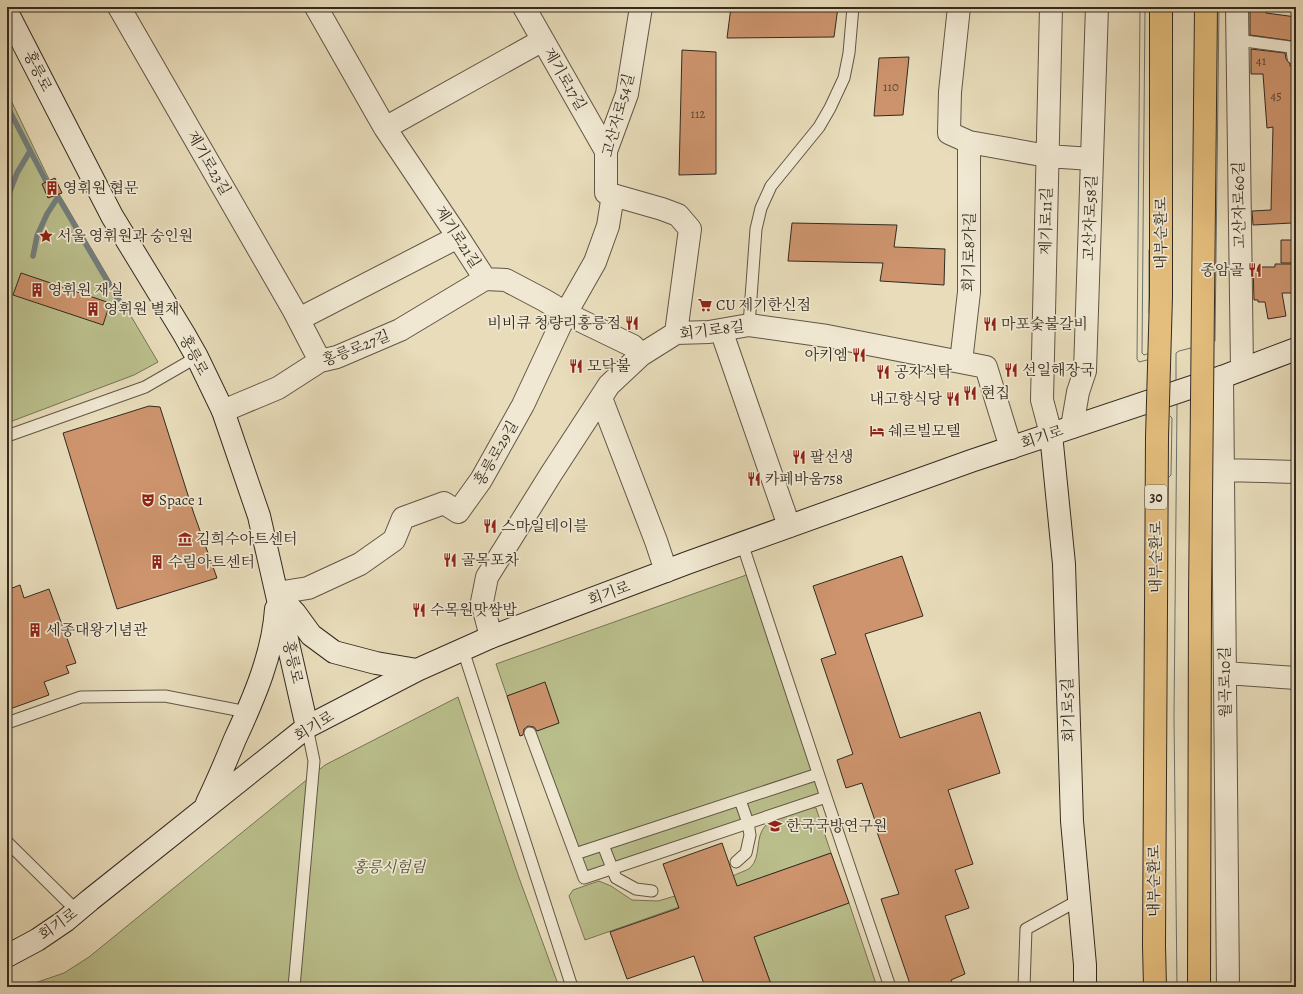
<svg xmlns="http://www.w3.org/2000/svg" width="1303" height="994" font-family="Alegreya,'Noto Serif KR',serif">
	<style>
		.green { fill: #babf8c; stroke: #767456 }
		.pier { fill: #e8dcba }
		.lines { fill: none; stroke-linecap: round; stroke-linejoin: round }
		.shore { stroke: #68716e; stroke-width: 1 }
		.stream { stroke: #737f7e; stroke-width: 5.5 }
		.building { fill: #cd946d; stroke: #332a20 }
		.lane-casing { stroke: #605646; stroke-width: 13 }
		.street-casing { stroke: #605646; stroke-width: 24 }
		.secondary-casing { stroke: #332a20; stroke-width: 24 }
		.lane { stroke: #f0e8d2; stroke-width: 11 }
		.street { stroke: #f0e8d2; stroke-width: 22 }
		.secondary { stroke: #f0e8d2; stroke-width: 22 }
		.highway-bridge-casing { stroke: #332a20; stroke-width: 24; stroke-linecap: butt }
		.highway-bridge { stroke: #e4be7d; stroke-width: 22 }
		.labels { text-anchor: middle; stroke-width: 3.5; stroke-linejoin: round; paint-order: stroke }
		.number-label { font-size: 13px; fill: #5a4433 }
		.shield { fill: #f0e8d2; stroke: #6c6355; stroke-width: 1 }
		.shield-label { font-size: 14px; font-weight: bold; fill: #332a20 }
		.street-label { font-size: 15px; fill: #332a20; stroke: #f0e8d2 }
		.poi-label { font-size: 15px; fill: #332a20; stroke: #f0e8d2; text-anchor: start }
		.park-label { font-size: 15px; font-style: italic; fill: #554f3b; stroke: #f0e8d2 }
	</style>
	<rect width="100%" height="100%" fill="#e8dcba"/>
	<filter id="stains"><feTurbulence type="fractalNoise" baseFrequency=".005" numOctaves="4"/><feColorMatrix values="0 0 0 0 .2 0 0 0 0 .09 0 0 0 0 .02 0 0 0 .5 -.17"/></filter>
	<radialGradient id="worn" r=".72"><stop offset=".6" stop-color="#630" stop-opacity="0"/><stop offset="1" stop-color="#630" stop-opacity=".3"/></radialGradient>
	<!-- green -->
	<path class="green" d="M7 92 57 196 62 199 158 362 134 375 7 423Z
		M752 573 826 797 584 878 530 733 559 723 545 683 507 696 496 664Z
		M458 697 518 875 559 987H23L64 973 89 957 325 765Z
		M808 807 816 808 831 853 737 886 733 876C738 873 746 871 750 868 762 857 754 837 766 825 776 815 795 811 808 807Z
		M599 881 611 886 632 900 658 901 675 896 679 907 585 940 569 896 573 890Z
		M849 903 877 987H772L754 937Z"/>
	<!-- pier -->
	<path class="pier" d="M1142 7H1219L1215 214 1214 348 1182 356 1183 422 1180 717 1183 987H1159V363L1138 368 1141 174Z"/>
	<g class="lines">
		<!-- shore -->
		<path class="shore" d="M1140 7 1137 359 1139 362 1147 360
			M1145 7 1142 353 1144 355 1147 354
			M1149 313V250
			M1215 341 1219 7
			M1176 380V353L1179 351 1191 348
			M1177 405 1174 717 1177 987
			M1169 477 1171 475 1172 418 1170 416"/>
		<!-- stream -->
		<path class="stream" d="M7 106 46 181
			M57 195 118 299
			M7 199 17 173 30 151
			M33 256 37 236 47 214 58 197"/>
	</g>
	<!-- building -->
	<path class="building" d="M731 7H838L834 37 727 38Z
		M1250 7H1267L1266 13 1296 17 1293 41 1250 35Z
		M1251 49 1285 53 1286 59 1290 64V66L1296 65V160H1293L1292 223 1253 225 1252 211 1271 210 1273 127 1267 128 1263 74H1251Z
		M682 50 716 52V174L679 175Z
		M909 57 903 115 874 116 879 58Z
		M55 178 62 193 48 198 42 184Z
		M792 223 897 225 894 247 945 249 944 285 880 281 883 263 788 261Z
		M1281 240H1296V263H1281Z
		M1275 264H1293V293H1282L1286 316 1268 319 1265 302H1258V300H1254L1253 267H1275Z
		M21 273 110 303 103 325 13 295Z
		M149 406 160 407 194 514 217 578 117 609 63 433Z
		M902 556 923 616 865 634 900 738 980 712 1000 773 948 790 973 864 955 870 969 908 945 916 965 974 951 980 954 987H911L881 899 899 894 877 832H879L862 783 846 788 837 760 853 754 821 659 836 654 813 586Z
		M20 585 24 598 49 589 76 663 66 666 69 673 44 682 49 695 7 710V590Z
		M545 682 559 723 537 731 534 727 528 726 524 729 523 735 520 736 507 696Z
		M722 843 737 886 831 853 849 903 754 937 772 987H705L694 956 627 979 610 932 679 908 663 864Z"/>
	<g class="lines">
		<defs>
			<path id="lane" d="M1237 40 1290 47 1292 49 1293 58
				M749 325 756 229 761 208 771 186 819 127 830 108 844 78 849 53 853 7
				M7 436 145 387 197 357
				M742 543 826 797 890 987
				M463 650 572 987
				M7 723 81 697 165 696 247 712
				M530 733 584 878 826 797
				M7 842 77 911
				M603 845 616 878 636 889 652 891
				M575 854 818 774
				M736 862 746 853 750 835 748 823 740 800
				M294 987 314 761 307 727
				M1024 987 1026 929 1079 900"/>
			<path id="street" d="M119 7 293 309 320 361
				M316 7 385 128 458 237 485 279
				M524 7 606 151
				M641 7 627 94 606 151V193L662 209 678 215 690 229 676 333
				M959 7 950 92 949 133 969 142 1047 156 1092 159
				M1051 7 1042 400 1051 434
				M1237 7 1242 369
				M385 128 543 40
				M485 279 506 280 544 300 571 316 633 346 641 355
				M299 319 458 237
				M721 330 789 526
				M961 362 969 292V142
				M1222 377 1228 987
				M601 398 656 541 666 571
				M223 411 278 388 320 361 337 357 400 330 485 279
				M1072 427 1078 392 1085 371 1097 7
				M1223 470 1296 472
				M277 593 308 588 360 564 394 540 403 518 444 503 458 512 481 480 523 405 566 313 595 262 608 226 613 195
				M491 637 482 602 487 577 551 474 609 385 641 355 676 333 709 332 749 325 827 336 986 367 1011 448
				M1225 673 1296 678"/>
			<path id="secondary" d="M7 12 112 216 184 334 197 357 223 411 259 516 307 727
				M1051 434 1064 564 1072 821 1085 965V987
				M279 596 295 613 311 635 334 652 376 663 417 670
				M207 803C217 782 226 761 235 739 254 698 273 654 276 609
				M7 956 37 940 65 921 90 900 307 727 417 670 491 637 687 563 971 461 1222 377 1296 349"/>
		</defs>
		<!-- lane casing -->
		<use href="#lane" class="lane-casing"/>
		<!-- street casing -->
		<use href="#street" class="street-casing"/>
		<!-- secondary casing -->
		<use href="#secondary" class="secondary-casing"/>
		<!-- lane -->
		<use href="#lane" class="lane"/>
		<!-- street -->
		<use href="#street" class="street"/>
		<!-- secondary -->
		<use href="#secondary" class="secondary"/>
		<defs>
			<path id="highway-bridge" d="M1155 987 1154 946 1157 437 1161 296V7
				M1199 987 1200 597 1206 7"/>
		</defs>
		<!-- highway-bridge casing -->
		<use href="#highway-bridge" class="highway-bridge-casing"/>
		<!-- highway-bridge -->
		<use href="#highway-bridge" class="highway-bridge"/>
	</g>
	<!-- icons -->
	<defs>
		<symbol id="building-bare" viewBox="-9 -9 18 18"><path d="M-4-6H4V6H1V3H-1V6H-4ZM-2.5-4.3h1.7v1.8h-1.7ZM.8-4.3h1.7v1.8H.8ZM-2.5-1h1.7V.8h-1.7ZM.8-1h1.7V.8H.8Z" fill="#8f2418" stroke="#f0e8d2" stroke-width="2.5" paint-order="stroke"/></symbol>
		<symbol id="sight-bare" viewBox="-9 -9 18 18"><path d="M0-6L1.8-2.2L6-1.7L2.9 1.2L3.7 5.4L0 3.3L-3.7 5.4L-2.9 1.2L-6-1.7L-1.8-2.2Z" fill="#8f2418" stroke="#f0e8d2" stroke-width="2.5" paint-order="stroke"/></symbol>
		<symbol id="restaurant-bare" viewBox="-9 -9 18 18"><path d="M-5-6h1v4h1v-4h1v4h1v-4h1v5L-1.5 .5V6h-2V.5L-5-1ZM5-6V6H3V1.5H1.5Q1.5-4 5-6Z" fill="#8f2418" stroke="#f0e8d2" stroke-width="2.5" paint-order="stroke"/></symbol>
		<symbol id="supermarket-bare" viewBox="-9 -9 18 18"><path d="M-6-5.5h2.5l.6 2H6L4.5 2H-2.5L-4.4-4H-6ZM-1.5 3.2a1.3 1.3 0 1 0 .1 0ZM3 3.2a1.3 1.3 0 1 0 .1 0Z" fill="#8f2418" stroke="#f0e8d2" stroke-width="2.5" paint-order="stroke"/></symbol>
		<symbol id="hotel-bare" viewBox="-9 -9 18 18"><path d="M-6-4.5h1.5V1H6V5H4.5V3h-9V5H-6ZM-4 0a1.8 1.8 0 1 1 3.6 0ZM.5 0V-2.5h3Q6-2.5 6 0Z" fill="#8f2418" stroke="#f0e8d2" stroke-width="2.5" paint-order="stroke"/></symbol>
		<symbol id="theatre-bare" viewBox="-9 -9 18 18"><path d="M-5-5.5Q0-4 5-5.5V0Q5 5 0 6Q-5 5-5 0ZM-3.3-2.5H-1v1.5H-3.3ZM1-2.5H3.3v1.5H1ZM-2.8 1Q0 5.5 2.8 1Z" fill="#8f2418" stroke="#f0e8d2" stroke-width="2.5" paint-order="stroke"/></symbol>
		<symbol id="museum-bare" viewBox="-9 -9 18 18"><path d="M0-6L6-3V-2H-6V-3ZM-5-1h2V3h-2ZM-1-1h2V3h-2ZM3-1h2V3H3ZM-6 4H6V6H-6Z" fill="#8f2418" stroke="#f0e8d2" stroke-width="2.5" paint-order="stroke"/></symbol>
		<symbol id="university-bare" viewBox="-9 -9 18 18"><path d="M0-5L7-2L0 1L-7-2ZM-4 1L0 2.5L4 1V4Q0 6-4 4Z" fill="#8f2418" stroke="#f0e8d2" stroke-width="2.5" paint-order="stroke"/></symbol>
	</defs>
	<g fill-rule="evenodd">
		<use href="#building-bare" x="42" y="178" width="20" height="20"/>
		<use href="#sight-bare" x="36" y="226" width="20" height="20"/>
		<use href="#restaurant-bare" x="1245" y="260" width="20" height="20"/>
		<use href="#building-bare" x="27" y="280" width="20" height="20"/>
		<use href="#supermarket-bare" x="695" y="295" width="20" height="20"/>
		<use href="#building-bare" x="83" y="299" width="20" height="20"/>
		<use href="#restaurant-bare" x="622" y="313" width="20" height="20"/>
		<use href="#restaurant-bare" x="980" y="314" width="20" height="20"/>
		<use href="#restaurant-bare" x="849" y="345" width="20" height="20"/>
		<use href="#restaurant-bare" x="566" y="356" width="20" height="20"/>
		<use href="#restaurant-bare" x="1001" y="360" width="20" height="20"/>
		<use href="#restaurant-bare" x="873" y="362" width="20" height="20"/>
		<use href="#restaurant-bare" x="960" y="383" width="20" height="20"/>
		<use href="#restaurant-bare" x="943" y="389" width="20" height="20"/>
		<use href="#hotel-bare" x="867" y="421" width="20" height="20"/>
		<use href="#restaurant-bare" x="789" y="447" width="20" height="20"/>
		<use href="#restaurant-bare" x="744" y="469" width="20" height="20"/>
		<use href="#theatre-bare" x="138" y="490" width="20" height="20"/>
		<use href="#restaurant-bare" x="480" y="516" width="20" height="20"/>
		<use href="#museum-bare" x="175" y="529" width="20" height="20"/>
		<use href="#restaurant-bare" x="440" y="550" width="20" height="20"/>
		<use href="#building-bare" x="147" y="552" width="20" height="20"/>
		<use href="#restaurant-bare" x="409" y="600" width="20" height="20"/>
		<use href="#building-bare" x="25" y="620" width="20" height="20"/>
		<use href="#university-bare" x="765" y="816" width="20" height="20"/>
	</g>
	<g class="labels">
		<!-- number labels -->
		<g class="number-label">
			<text x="1261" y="65">41</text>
			<text x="891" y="91">110</text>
			<text x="1276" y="100">45</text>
			<text x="698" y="118">112</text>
		</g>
		<!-- shield labels -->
		<rect class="shield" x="1145" y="485" width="22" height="24" rx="3"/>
		<g class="shield-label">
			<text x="1156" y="502">30</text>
		</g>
		<!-- street labels -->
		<g class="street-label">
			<text transform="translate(38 71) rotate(63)" y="5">홍릉로</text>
			<text transform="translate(565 79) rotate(60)" y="5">제기로17길</text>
			<text transform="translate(618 115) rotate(-75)" y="5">고산자로54길</text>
			<text transform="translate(209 163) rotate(60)" y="5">제기로23길</text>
			<text transform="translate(1239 205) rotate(-91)" y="5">고산자로60길</text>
			<text transform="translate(1090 218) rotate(-88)" y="5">고산자로58길</text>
			<text transform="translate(1046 221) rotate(-89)" y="5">제기로11길</text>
			<text transform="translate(1161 233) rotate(-90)" y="5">내부순환로</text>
			<text transform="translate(458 237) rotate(57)" y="5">제기로21길</text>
			<text transform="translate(969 252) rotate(-89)" y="5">회기로8가길</text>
			<text transform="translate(712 330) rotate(-7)" y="5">회기로8길</text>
			<text transform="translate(356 348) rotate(-22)" y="5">홍릉로27길</text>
			<text transform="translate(194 355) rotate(62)" y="5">홍릉로</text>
			<text transform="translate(1042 437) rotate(-19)" y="5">회기로</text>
			<text transform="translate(496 453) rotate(-60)" y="5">홍릉로29길</text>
			<text transform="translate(1156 557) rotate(-90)" y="5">내부순환로</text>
			<text transform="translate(609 593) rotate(-20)" y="5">회기로</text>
			<text transform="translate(293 662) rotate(77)" y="5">홍릉로</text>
			<text transform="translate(1225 682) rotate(-91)" y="5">월곡로10길</text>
			<text transform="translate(1068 710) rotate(-92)" y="5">회기로5길</text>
			<text transform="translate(314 726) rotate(-32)" y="5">회기로</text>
			<text transform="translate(1154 881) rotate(-90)" y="5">내부순환로</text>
			<text transform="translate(58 924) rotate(-36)" y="5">회기로</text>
		</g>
		<!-- poi labels -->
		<g class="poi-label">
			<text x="63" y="193">영휘원 협문</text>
			<text x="57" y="241">서울 영휘원과 숭인원</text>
			<text x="1244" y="275" text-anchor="end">종암골</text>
			<text x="48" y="295">영휘원 재실</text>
			<text x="716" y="310">CU 제기한신점</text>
			<text x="104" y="314">영휘원 별채</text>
			<text x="621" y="328" text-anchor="end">비비큐 청량리홍릉점</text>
			<text x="1001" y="329">마포숯불갈비</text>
			<text x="848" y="360" text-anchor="end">아키엠</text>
			<text x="587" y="371">모닥불</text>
			<text x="1022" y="375">선일해장국</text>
			<text x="894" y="377">공자식탁</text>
			<text x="981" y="398">현집</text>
			<text x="942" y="404" text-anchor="end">내고향식당</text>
			<text x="888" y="436">쉐르빌모텔</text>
			<text x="810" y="462">팔선생</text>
			<text x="765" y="484">카페바움758</text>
			<text x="159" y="505">Space 1</text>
			<text x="501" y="531">스마일테이블</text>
			<text x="196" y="544">김희수아트센터</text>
			<text x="461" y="565">골목포차</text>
			<text x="168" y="567">수림아트센터</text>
			<text x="430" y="615">수목원맛쌈밥</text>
			<text x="46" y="635">세종대왕기념관</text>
			<text x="786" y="831">한국국방연구원</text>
		</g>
		<!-- park labels -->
		<g class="park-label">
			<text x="389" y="872">홍릉시험림</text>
		</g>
	</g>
	<!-- margin -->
	<rect width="1303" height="994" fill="none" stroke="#e8dcba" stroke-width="24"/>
	<rect x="8" y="8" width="1287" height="978" fill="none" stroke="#332a20" stroke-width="2"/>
	<rect x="12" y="12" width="1279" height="970" fill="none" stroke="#332a20"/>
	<rect width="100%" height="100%" filter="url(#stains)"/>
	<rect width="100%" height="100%" fill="url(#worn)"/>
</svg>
